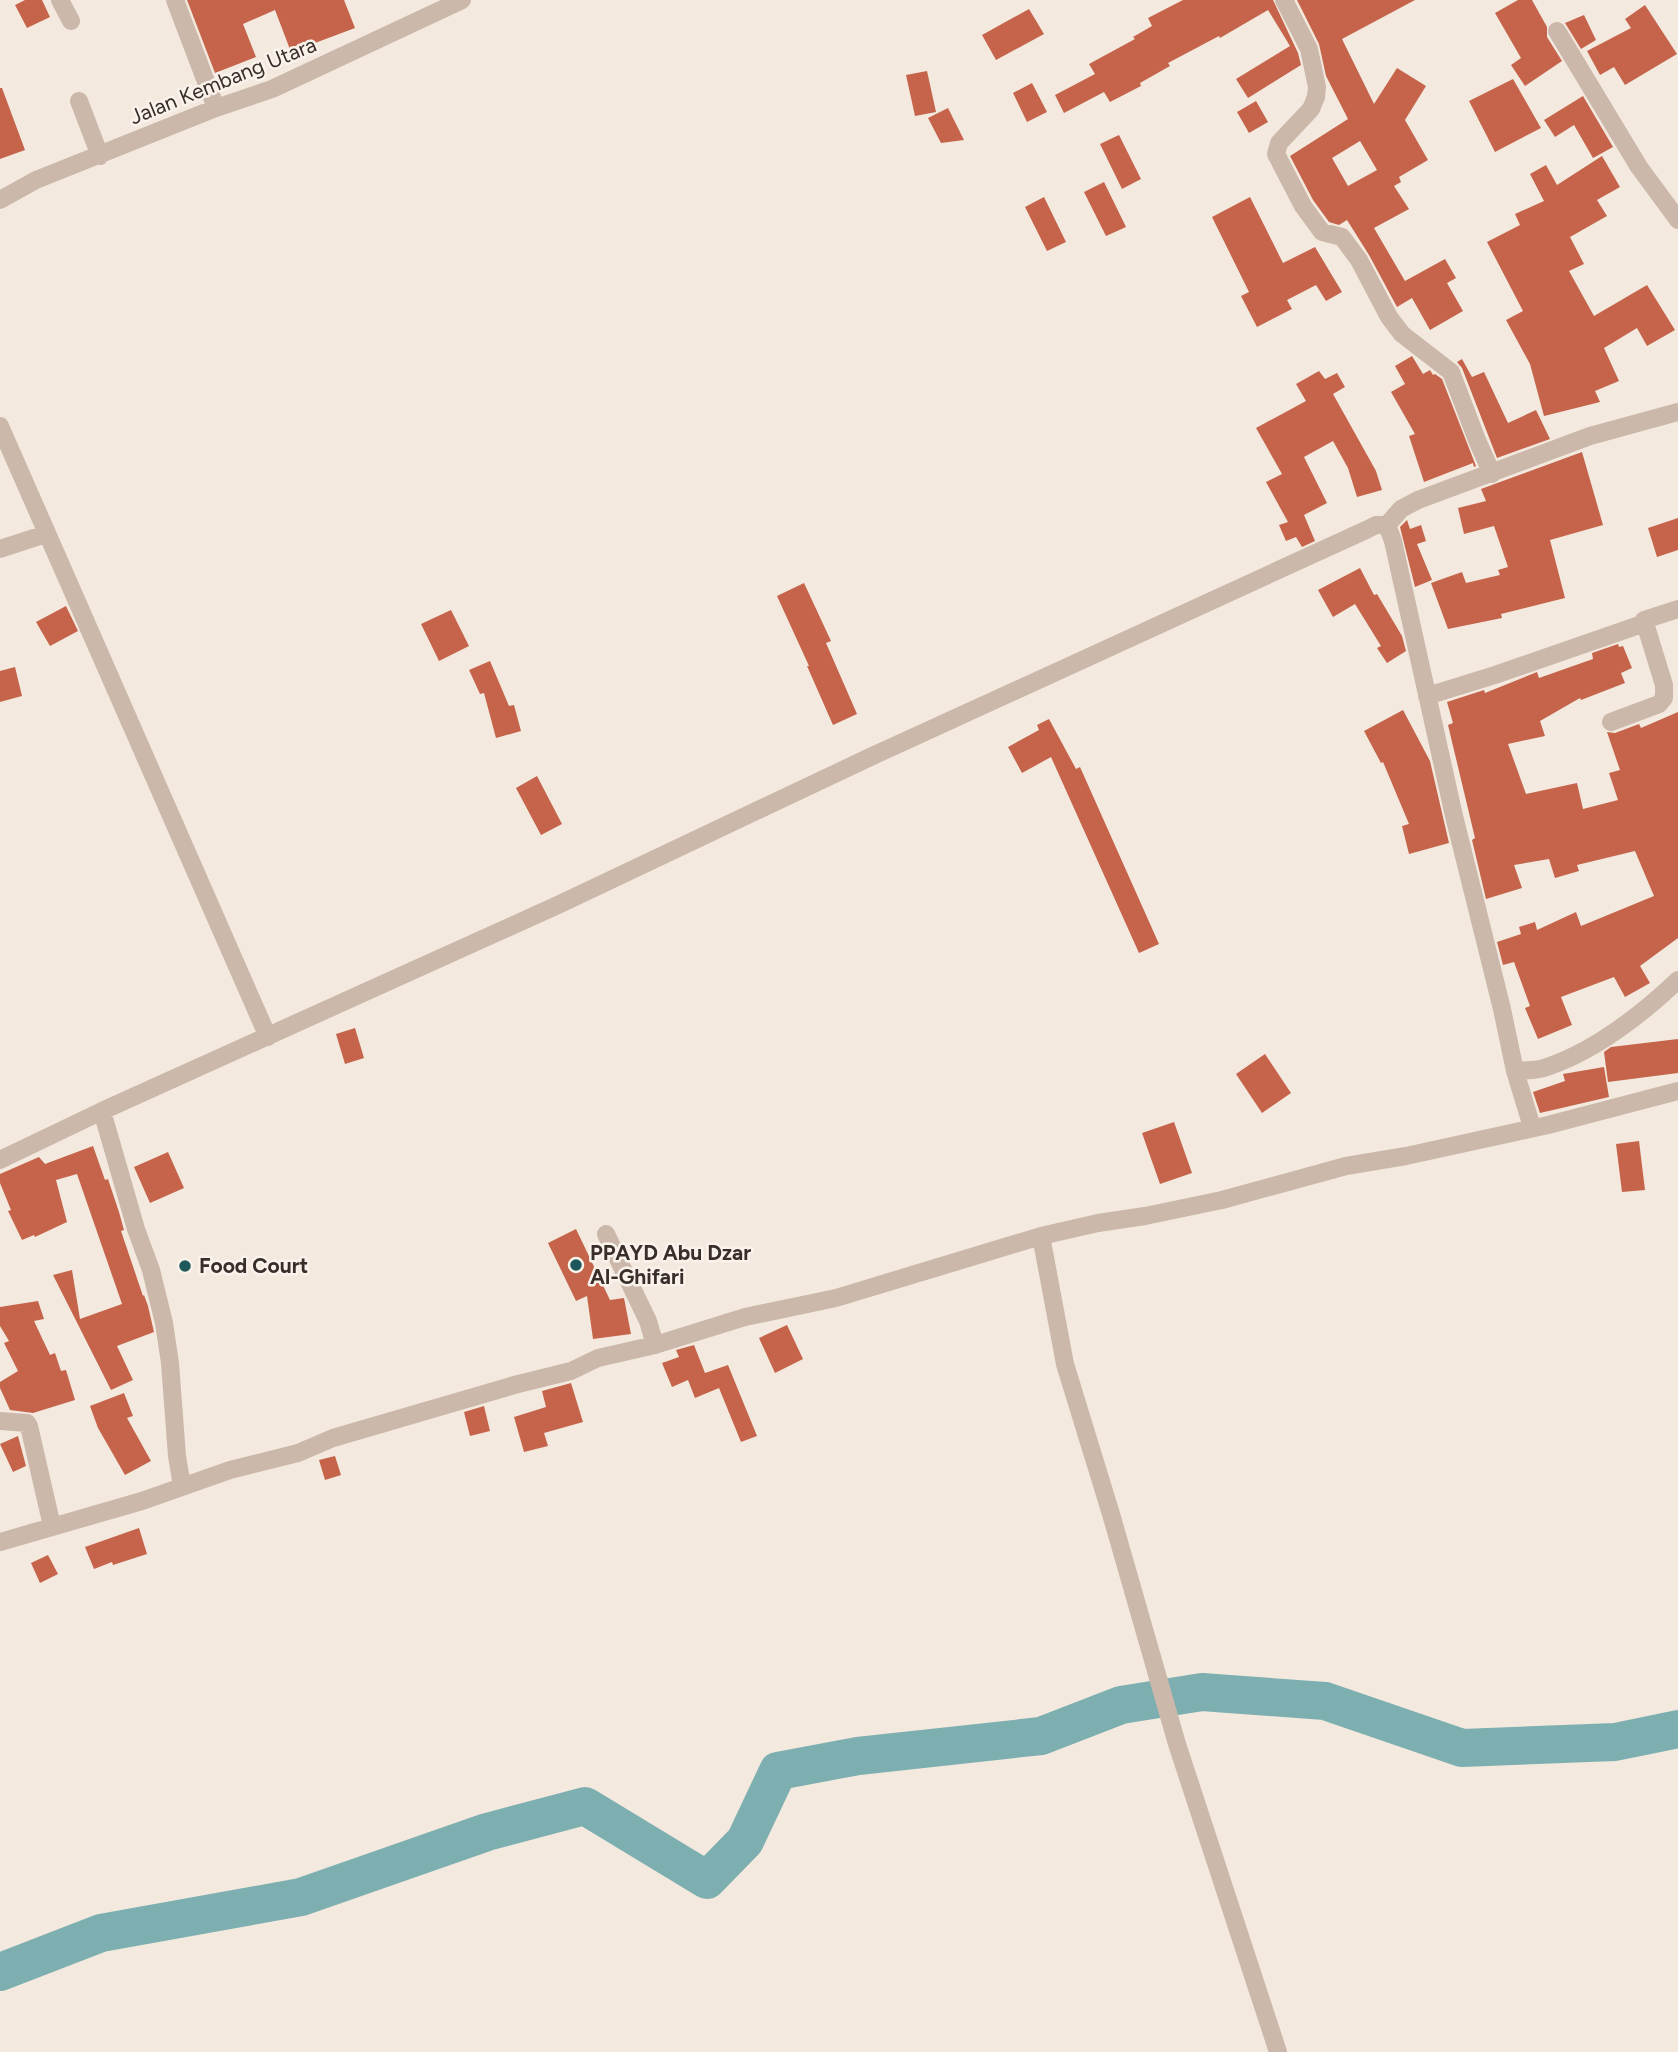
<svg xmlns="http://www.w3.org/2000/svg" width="1678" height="2052" font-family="Figtree,sans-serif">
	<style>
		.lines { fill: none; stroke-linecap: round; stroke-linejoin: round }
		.river { stroke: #7dafb0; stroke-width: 38 }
		.building { fill: #c5644a; fill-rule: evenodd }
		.minor { stroke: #cbb8aa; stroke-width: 18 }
		.poi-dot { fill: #1f585a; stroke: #faf3eb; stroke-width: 2.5 }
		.labels { text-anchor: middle; stroke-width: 5; stroke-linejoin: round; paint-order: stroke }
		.street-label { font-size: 21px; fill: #392e2a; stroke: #faf3eb }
		.poi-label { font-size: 21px; font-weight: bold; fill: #392e2a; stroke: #faf3eb; text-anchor: start }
	</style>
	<rect width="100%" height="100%" fill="#f3e9df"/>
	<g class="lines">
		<!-- river -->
		<path class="river" d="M0 1972 101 1933 301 1897 487 1832 585 1806 707 1880 745 1841 778 1771 858 1756 1041 1736 1121 1705 1202 1692 1325 1701 1462 1748 1615 1742 1678 1729"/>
	</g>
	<!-- building -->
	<path class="building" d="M25 0H42L50 17 27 28 15 5Z
		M187 0H344L355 28 291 52 275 10 243 24 256 57 215 73Z
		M1183 0H1273L1298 53 1301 65 1248 98 1236 79 1290 46 1268 10 1220 38 1219 36 1168 63 1170 66 1140 83 1141 86 1110 102 1104 92 1064 113 1055 95 1095 74 1089 64 1135 39 1133 37 1152 26 1148 18Z
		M1297 0H1415L1342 39 1374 104 1397 68 1426 86 1405 120 1428 160 1399 177 1401 182 1394 186 1409 209 1374 228 1405 281 1445 259 1456 278 1447 283 1463 311 1430 330 1412 298 1397 307 1369 255 1347 220 1339 225 1329 222 1313 200 1290 156 1348 119 1326 76 1319 44ZM1360 141 1377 170 1348 186 1332 158Z
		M1518 0H1532L1547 27V37L1562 61 1525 86 1511 65 1521 58 1495 13Z
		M1645 5 1677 54 1625 85 1614 67 1600 75 1587 51 1631 28 1625 19Z
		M1029 9 1044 34 996 60 982 35Z
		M1584 15 1596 40 1581 49 1565 23Z
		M927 71 936 112 915 116 906 75Z
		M1513 79 1541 128 1495 152 1469 101Z
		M1032 83 1047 112 1027 122 1013 93Z
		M0 88H2L25 150 0 159Z
		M1583 96 1613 147 1593 158 1574 125 1555 137 1544 120Z
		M1256 101 1268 122 1249 133 1237 112Z
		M948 108 964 140 941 143 928 118Z
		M1119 135 1141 179 1122 189 1100 144Z
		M1602 156 1620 187 1597 200 1607 216 1570 237 1584 264 1569 271 1594 316 1647 285 1675 330 1647 346 1637 328 1604 348 1619 381 1595 391 1600 402 1544 416 1530 364 1506 320 1523 311 1487 242 1520 225 1515 214 1544 201 1530 174 1546 165 1557 185Z
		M1104 182 1126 227 1106 236 1084 192Z
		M1044 197 1066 242 1047 251 1025 207Z
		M1250 197 1283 263 1315 247 1342 292 1326 301 1316 285 1287 300 1292 309 1257 327 1241 296 1249 292 1212 217Z
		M1412 356 1423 374 1430 370 1433 375 1435 374 1442 379 1476 466 1474 467 1473 463 1424 482 1409 436 1415 434 1391 392 1405 384 1395 366Z
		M1462 359 1472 377 1484 372 1508 423 1536 410 1550 439 1497 458 1462 368 1457 362Z
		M1319 371 1325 379 1337 373 1345 387 1333 394 1376 471 1382 490 1357 497 1348 468 1333 441 1304 457 1327 503 1304 515 1315 541 1302 547 1296 537 1286 541 1279 525 1288 522 1266 482 1282 474 1256 428 1306 401 1296 384Z
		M1582 452 1603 525 1550 540 1565 598 1501 614 1502 618 1448 629 1431 583 1462 572 1466 583 1500 575 1498 570 1508 567 1494 526 1464 534 1458 508 1486 501 1481 489Z
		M1678 518V550L1657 557 1648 528Z
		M1407 520 1410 529 1421 525 1426 541 1417 544 1432 580 1415 587 1400 527Z
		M1360 568 1374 595 1377 594 1402 636 1406 651 1387 663 1377 648 1381 646 1355 604 1333 617 1318 590Z
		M804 583 831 641 826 643 857 714 833 725 807 666H809L777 596Z
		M66 606 78 631 50 646 36 622Z
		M451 610 469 646 439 661 421 624Z
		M1618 644 1619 647 1623 646 1632 668 1621 673 1625 683 1581 700 1580 698 1540 721 1545 736 1508 744 1526 794 1577 783 1583 809 1618 800 1609 773 1620 770 1607 732 1615 733 1639 724 1641 728 1678 712V938L1640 966 1650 983 1625 997 1614 977 1561 997 1572 1025 1538 1039 1525 1008 1530 1006 1514 962 1503 965 1497 942 1521 934 1519 927 1535 922 1537 930 1576 912 1581 926 1654 896 1635 851 1577 865 1579 871 1555 878 1549 859 1514 865 1522 888 1486 899 1472 840 1475 838 1448 725 1453 723 1447 702 1484 690 1485 693 1537 672 1539 678 1593 659 1592 653Z
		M490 661 509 706 514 705 521 731 496 738 484 693 480 694 469 670Z
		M15 667 22 696 0 702V671Z
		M1403 710 1430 761 1449 843 1409 854 1402 826 1409 824 1383 762 1381 763 1364 731Z
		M1049 719 1076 769 1080 767 1159 944 1139 953 1051 757 1022 773 1008 747 1039 730 1037 725Z
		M537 776 562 824 541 835 516 788Z
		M355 1028 364 1058 345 1064 336 1034Z
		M1678 1039V1073L1608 1082 1604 1052 1611 1047Z
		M1265 1054 1291 1093 1262 1113 1236 1074Z
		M1604 1067 1609 1097 1540 1113 1533 1092 1565 1081 1563 1074Z
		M1174 1122 1192 1173 1160 1184 1142 1133Z
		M1639 1141 1645 1190 1622 1192 1616 1144Z
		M93 1146 105 1180 108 1179 119 1212 124 1230 121 1231 143 1296 144 1295 148 1306 154 1332 117 1346 133 1380 111 1390 53 1275 72 1270 80 1319 122 1304 77 1174 56 1180 67 1222 35 1237 34 1235 22 1240 8 1211 11 1210 0 1183V1174L39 1157 45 1164Z
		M168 1152 184 1188 150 1203 134 1167Z
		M576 1229 610 1300 624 1298 631 1334 593 1339 587 1296 576 1301 548 1243Z
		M38 1301 44 1319 34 1321 50 1355 55 1353 61 1371 66 1370 75 1400 33 1413 10 1410 0 1388V1382L18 1371 4 1343 9 1341 0 1326V1307Z
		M787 1325 803 1359 775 1373 759 1338Z
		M694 1345 705 1373 728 1365 757 1436 741 1442 719 1388 695 1398 688 1380 672 1387 662 1363 679 1357 676 1350Z
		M571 1383 583 1422 544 1433 548 1446 524 1452 514 1417 546 1407 542 1391Z
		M124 1393 133 1416 127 1418 151 1461 125 1475 98 1428 90 1406Z
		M484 1406 490 1431 470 1436 464 1412Z
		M18 1436 26 1466 13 1472 0 1444Z
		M335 1456 341 1475 325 1480 319 1460Z
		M139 1528 147 1554 113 1565 112 1562 94 1569 85 1547Z
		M48 1555 58 1574 40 1583 31 1563Z"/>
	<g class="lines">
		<!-- minor -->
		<path class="minor" d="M60 0 71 21
			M175 0 216 108
			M1284 0 1309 49 1317 87 1316 97 1311 109 1279 143 1276 154 1303 206 1322 232 1342 237 1359 260 1389 317 1402 334 1451 372 1477 440 1492 474
			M1557 31 1639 167 1678 220
			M79 101 100 156
			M0 200 36 180 216 108 272 89 462 0
			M0 426 268 1037
			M1387 525 1393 541 1454 816 1502 1009 1515 1071 1532 1127
			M0 549 46 534
			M1427 696 1495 675 1645 623
			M1611 722 1659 704 1664 698V685L1644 620 1678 609
			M1515 1071C1525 1070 1538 1071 1547 1067 1594 1051 1642 1014 1678 980
			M102 1111 136 1229 151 1270 164 1323 170 1363 177 1456 182 1486
			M0 1160 102 1111 560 904 866 759 1366 530 1376 525H1387L1401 509 1418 500 1590 436 1678 412
			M606 1234 648 1321 655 1345
			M1041 1236 1065 1364 1111 1514 1177 1744 1278 2052
			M0 1421 27 1423 29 1426 52 1526
			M0 1542 142 1501 230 1470 298 1453 333 1438 518 1384 571 1371 598 1358 655 1345 745 1317 836 1298 1041 1236 1098 1223 1145 1216 1222 1200 1346 1166 1406 1156 1548 1125 1678 1091"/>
	</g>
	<!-- markers -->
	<g class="poi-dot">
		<circle cx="576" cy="1265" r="7"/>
		<circle cx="185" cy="1266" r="7"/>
	</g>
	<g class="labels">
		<!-- street labels -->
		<g class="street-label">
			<text transform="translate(223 81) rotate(-22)" y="7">Jalan Kembang Utara</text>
		</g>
		<!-- poi labels -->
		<g class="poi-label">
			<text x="590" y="1260">PPAYD Abu Dzar<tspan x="590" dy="24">Al-Ghifari</tspan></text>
			<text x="199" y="1273">Food Court</text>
		</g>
	</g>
</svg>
